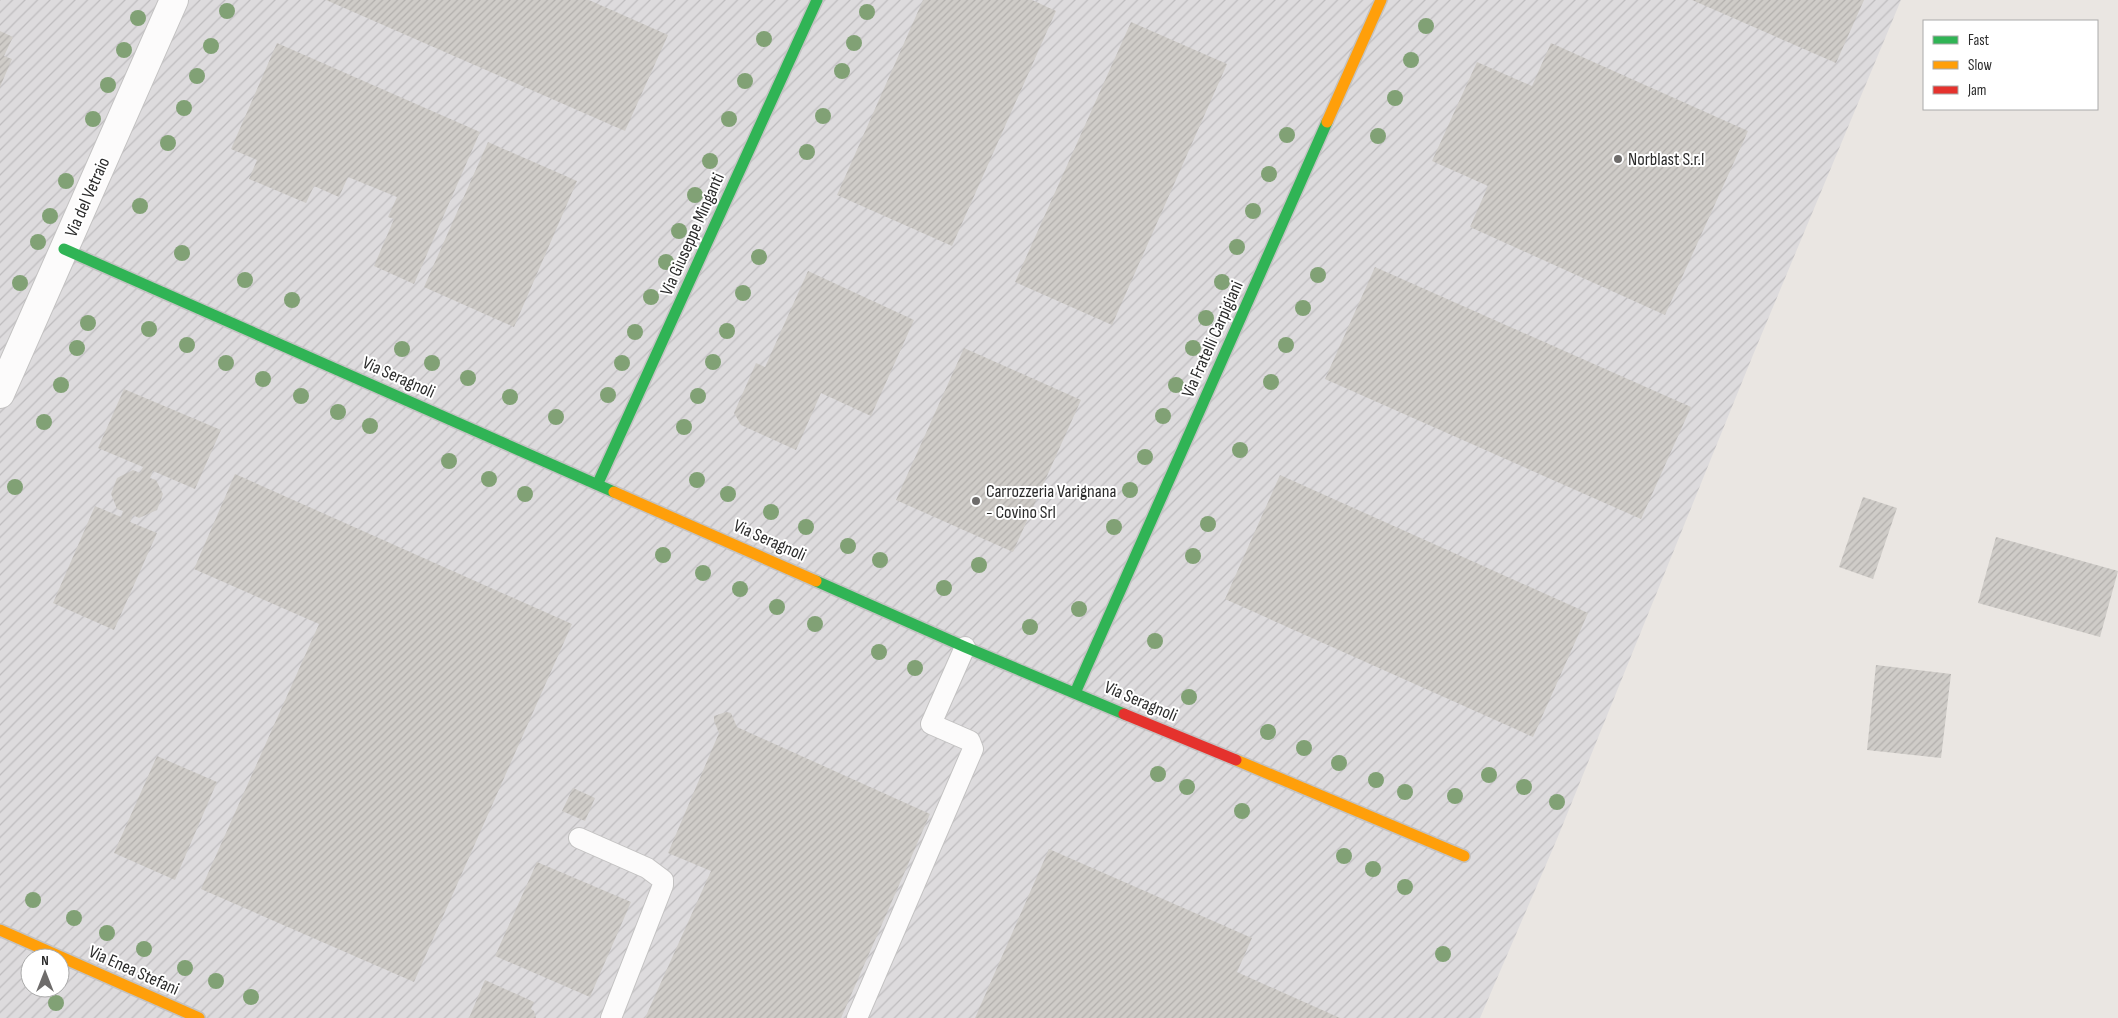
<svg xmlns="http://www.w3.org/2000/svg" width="2118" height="1018" font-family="'Sofia Sans Condensed',sans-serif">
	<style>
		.industrial { fill: url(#industrial-furrows); fill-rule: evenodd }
		.building { fill: url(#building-hatch) }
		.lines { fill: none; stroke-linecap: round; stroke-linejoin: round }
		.lane-casing { stroke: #c3c2c2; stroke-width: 22 }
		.street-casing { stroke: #c3c2c2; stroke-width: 30 }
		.fast-casing { stroke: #c3c2c2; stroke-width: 14 }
		.slow-casing { stroke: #c3c2c2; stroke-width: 14 }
		.jam-casing { stroke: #c3c2c2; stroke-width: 14 }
		.lane { stroke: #fcfbfb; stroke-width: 20 }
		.street { stroke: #fcfbfb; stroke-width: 28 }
		.fast { stroke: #30b455; stroke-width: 11 }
		.slow { stroke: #ff9f0a; stroke-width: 11 }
		.jam { stroke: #e5322d; stroke-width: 11 }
		.tree { fill: #81a175 }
		.poi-dot { fill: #6e6c6b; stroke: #fff; stroke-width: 2 }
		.labels { text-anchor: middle; stroke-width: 4; stroke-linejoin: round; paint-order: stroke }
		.poi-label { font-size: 18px; fill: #2b2b2b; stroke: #fff; text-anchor: start }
		.street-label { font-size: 18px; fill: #2b2b2b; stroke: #fff }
	</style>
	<defs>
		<pattern id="industrial-furrows" width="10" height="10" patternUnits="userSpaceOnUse" patternTransform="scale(1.25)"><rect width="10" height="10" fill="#dddbdd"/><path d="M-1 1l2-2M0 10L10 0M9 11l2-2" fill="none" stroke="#bebcbe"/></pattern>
		<pattern id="building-hatch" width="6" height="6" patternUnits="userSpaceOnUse" patternTransform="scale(1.25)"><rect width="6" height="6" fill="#cfccc8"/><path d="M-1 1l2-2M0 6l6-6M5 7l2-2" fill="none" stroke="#b2afac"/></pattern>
	</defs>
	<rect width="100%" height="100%" fill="#eae6e2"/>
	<!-- industrial -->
	<path class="industrial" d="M0 0H1901L1753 355 1557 839 1480 1018H0ZM30 958H60V988H30Z"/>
	<!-- building -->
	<path class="building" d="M326 0H589L668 35 625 131Z
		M923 0H1032L1056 11 952 246 837 195Z
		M1692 0H1864L1836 63Z
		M1131 22 1227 64 1112 325 1015 282Z
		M0 31 13 37 4 56 12 59 0 87Z
		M277 43 480 132 414 284 374 266 394 219 388 217 397 197 348 177 339 197 314 186 306 203 249 179 257 160 231 149Z
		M1551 43 1748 131 1665 315 1470 227 1488 186 1432 161 1477 62 1532 86Z
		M488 142 577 181 514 327 424 287Z
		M1375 267 1691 407 1641 519 1325 379Z
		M808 271 914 320 871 416 821 393 796 450 741 425 734 413 756 363 765 367Z
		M964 348 1081 400 1013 552 896 500Z
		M124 389 221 430 195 489 153 471 150 478 156 480 163 494 157 510 139 518 133 515 130 522 157 533 114 630 53 603 95 506 121 517 123 511 117 509 111 494 117 478 133 470 140 473 143 467 98 448Z
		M235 474 572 624 414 982 201 889 319 624 194 569Z
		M1280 475 1588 613 1533 737 1225 599Z
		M1863 497 1897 508 1873 579 1839 567Z
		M1996 537 2118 571 2100 637 1978 603Z
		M1876 665 1951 674 1941 758 1867 750Z
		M726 712 731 713 737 727 930 814 841 1018H645L711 871 668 853 719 733 714 721V716Z
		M157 756 217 782 175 880 114 853Z
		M573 788 595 798 585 821 562 811Z
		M1049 849 1252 938 1237 972 1340 1018H975Z
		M537 862 631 902 590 997 495 956Z
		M485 980 534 1002 531 1009 534 1011 536 1018H469Z"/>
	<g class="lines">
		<defs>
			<path id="lane" d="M579 838 647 868 663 880V885L611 1018
				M857 1018 973 749 970 741 931 724 965 647"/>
			<path id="street" d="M0 394 174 0"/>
			<path id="fast" d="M64 249 614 492
				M598 483 817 0
				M816 581 965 647 1124 714
				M1075 693 1327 122"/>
			<path id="slow" d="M1327 122 1381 0
				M614 492 816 581
				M1236 760 1464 856
				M0 930 199 1018"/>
			<path id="jam" d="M1124 714 1236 760"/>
		</defs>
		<!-- lane casing -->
		<use href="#lane" class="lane-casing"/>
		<!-- street casing -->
		<use href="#street" class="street-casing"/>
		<!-- fast casing -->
		<use href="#fast" class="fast-casing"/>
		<!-- slow casing -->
		<use href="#slow" class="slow-casing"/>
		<!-- jam casing -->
		<use href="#jam" class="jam-casing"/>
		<!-- lane -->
		<use href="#lane" class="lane"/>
		<!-- street -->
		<use href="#street" class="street"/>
		<!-- fast -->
		<use href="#fast" class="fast"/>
		<!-- slow -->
		<use href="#slow" class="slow"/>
		<!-- jam -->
		<use href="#jam" class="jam"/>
	</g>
	<!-- trees -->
	<g class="tree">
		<circle cx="227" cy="11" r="8"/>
		<circle cx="867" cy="12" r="8"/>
		<circle cx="138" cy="18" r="8"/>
		<circle cx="1426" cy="26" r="8"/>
		<circle cx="764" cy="39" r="8"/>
		<circle cx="854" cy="43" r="8"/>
		<circle cx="211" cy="46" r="8"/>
		<circle cx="124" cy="50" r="8"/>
		<circle cx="1411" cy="60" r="8"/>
		<circle cx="842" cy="71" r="8"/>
		<circle cx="197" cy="76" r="8"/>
		<circle cx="745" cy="81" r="8"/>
		<circle cx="108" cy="85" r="8"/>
		<circle cx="1395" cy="98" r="8"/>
		<circle cx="184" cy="108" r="8"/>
		<circle cx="823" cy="116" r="8"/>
		<circle cx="93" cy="119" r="8"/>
		<circle cx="729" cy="119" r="8"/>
		<circle cx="1287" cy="135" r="8"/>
		<circle cx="1378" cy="136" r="8"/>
		<circle cx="168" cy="143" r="8"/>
		<circle cx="807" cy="152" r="8"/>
		<circle cx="710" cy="161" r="8"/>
		<circle cx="1269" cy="174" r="8"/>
		<circle cx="66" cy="181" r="8"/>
		<circle cx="695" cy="195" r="8"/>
		<circle cx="140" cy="206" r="8"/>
		<circle cx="1253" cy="211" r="8"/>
		<circle cx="50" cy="216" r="8"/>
		<circle cx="679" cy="231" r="8"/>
		<circle cx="38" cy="242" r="8"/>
		<circle cx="1237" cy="247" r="8"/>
		<circle cx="182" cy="253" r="8"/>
		<circle cx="759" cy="257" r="8"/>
		<circle cx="666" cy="262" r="8"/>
		<circle cx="1318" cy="275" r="8"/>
		<circle cx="245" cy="280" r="8"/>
		<circle cx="1222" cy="282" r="8"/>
		<circle cx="20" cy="283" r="8"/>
		<circle cx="743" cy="293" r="8"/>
		<circle cx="651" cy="297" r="8"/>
		<circle cx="292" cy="300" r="8"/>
		<circle cx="1303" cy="308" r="8"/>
		<circle cx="1206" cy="318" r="8"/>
		<circle cx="88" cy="323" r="8"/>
		<circle cx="149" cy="329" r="8"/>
		<circle cx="727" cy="331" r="8"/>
		<circle cx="635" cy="332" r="8"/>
		<circle cx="187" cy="345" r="8"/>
		<circle cx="1286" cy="345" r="8"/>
		<circle cx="77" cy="348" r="8"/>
		<circle cx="1193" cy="348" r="8"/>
		<circle cx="402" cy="349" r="8"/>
		<circle cx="713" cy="362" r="8"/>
		<circle cx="226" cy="363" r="8"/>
		<circle cx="432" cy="363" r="8"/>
		<circle cx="622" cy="363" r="8"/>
		<circle cx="468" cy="378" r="8"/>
		<circle cx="263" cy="379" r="8"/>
		<circle cx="1271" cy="382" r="8"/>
		<circle cx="61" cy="385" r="8"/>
		<circle cx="1176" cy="385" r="8"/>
		<circle cx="608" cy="395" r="8"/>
		<circle cx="301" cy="396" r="8"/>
		<circle cx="698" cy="396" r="8"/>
		<circle cx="510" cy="397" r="8"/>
		<circle cx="338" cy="412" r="8"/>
		<circle cx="1163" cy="416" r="8"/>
		<circle cx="556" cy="417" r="8"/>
		<circle cx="44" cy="422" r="8"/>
		<circle cx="370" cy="426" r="8"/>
		<circle cx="684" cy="427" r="8"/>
		<circle cx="1240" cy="450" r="8"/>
		<circle cx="1145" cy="457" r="8"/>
		<circle cx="449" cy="461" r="8"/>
		<circle cx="489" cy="479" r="8"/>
		<circle cx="697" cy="480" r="8"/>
		<circle cx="15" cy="487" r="8"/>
		<circle cx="1130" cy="490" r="8"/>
		<circle cx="525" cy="494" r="8"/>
		<circle cx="728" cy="494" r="8"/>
		<circle cx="771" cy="512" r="8"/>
		<circle cx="1208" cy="524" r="8"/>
		<circle cx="806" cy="527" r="8"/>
		<circle cx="1114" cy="527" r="8"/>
		<circle cx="848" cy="546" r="8"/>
		<circle cx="663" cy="555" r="8"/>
		<circle cx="1193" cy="556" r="8"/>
		<circle cx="880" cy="560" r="8"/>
		<circle cx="979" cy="565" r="8"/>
		<circle cx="703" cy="573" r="8"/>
		<circle cx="944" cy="588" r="8"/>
		<circle cx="740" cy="589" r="8"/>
		<circle cx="777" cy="607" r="8"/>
		<circle cx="1079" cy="609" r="8"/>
		<circle cx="815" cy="624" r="8"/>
		<circle cx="1030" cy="627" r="8"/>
		<circle cx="1155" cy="641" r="8"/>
		<circle cx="879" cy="652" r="8"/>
		<circle cx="915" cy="668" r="8"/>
		<circle cx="1189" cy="697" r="8"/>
		<circle cx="1268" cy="732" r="8"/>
		<circle cx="1304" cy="748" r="8"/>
		<circle cx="1339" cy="763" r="8"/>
		<circle cx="1158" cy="774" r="8"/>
		<circle cx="1489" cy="775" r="8"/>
		<circle cx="1376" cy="780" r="8"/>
		<circle cx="1187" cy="787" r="8"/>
		<circle cx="1524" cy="787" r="8"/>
		<circle cx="1405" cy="792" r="8"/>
		<circle cx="1455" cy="796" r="8"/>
		<circle cx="1557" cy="802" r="8"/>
		<circle cx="1242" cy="811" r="8"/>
		<circle cx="1344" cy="856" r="8"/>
		<circle cx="1373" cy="869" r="8"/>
		<circle cx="1405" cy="887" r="8"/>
		<circle cx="33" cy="900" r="8"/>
		<circle cx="74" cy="918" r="8"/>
		<circle cx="107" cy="933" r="8"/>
		<circle cx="144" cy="949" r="8"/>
		<circle cx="1443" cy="954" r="8"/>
		<circle cx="185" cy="968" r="8"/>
		<circle cx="216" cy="981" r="8"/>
		<circle cx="251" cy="997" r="8"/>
		<circle cx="56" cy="1003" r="8"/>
	</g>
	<!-- markers -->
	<g class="poi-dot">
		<circle cx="1618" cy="159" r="5"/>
		<circle cx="976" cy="501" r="5"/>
	</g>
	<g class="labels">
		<!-- poi labels -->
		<g class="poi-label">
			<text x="1628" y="165">Norblast S.r.l</text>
			<text x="986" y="497">Carrozzeria Varignana<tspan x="986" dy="21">- Covino Srl</tspan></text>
		</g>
		<!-- street labels -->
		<g class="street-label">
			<text transform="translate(87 197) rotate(-66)" y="6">Via del Vetraio</text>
			<text transform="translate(692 234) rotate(-66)" y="6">Via Giuseppe Minganti</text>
			<text transform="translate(1212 339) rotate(-66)" y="6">Via Fratelli Carpigiani</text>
			<text transform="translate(399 377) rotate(24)" y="6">Via Seragnoli</text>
			<text transform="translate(770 540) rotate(24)" y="6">Via Seragnoli</text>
			<text transform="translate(1141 701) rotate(23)" y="6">Via Seragnoli</text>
			<text transform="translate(134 970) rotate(24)" y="6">Via Enea Stefani</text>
		</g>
	</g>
	<!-- legend -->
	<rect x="1923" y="20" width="175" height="90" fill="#ffffff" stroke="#aaaaaa"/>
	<rect x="1933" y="36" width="25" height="8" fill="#30b455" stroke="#aaaaaa"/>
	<text x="1968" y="45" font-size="15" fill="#2b2b2b">Fast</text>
	<rect x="1933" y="61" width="25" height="8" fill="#ff9f0a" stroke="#aaaaaa"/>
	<text x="1968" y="70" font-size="15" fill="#2b2b2b">Slow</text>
	<rect x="1933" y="86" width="25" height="8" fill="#e5322d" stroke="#aaaaaa"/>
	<text x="1968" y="95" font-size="15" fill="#2b2b2b">Jam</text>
	<!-- north arrow -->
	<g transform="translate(45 973)"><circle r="24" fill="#ffffff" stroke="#aaaaaa"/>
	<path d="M0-4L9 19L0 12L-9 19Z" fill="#6e6c6b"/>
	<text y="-8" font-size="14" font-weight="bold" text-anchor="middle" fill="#2b2b2b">N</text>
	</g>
</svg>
